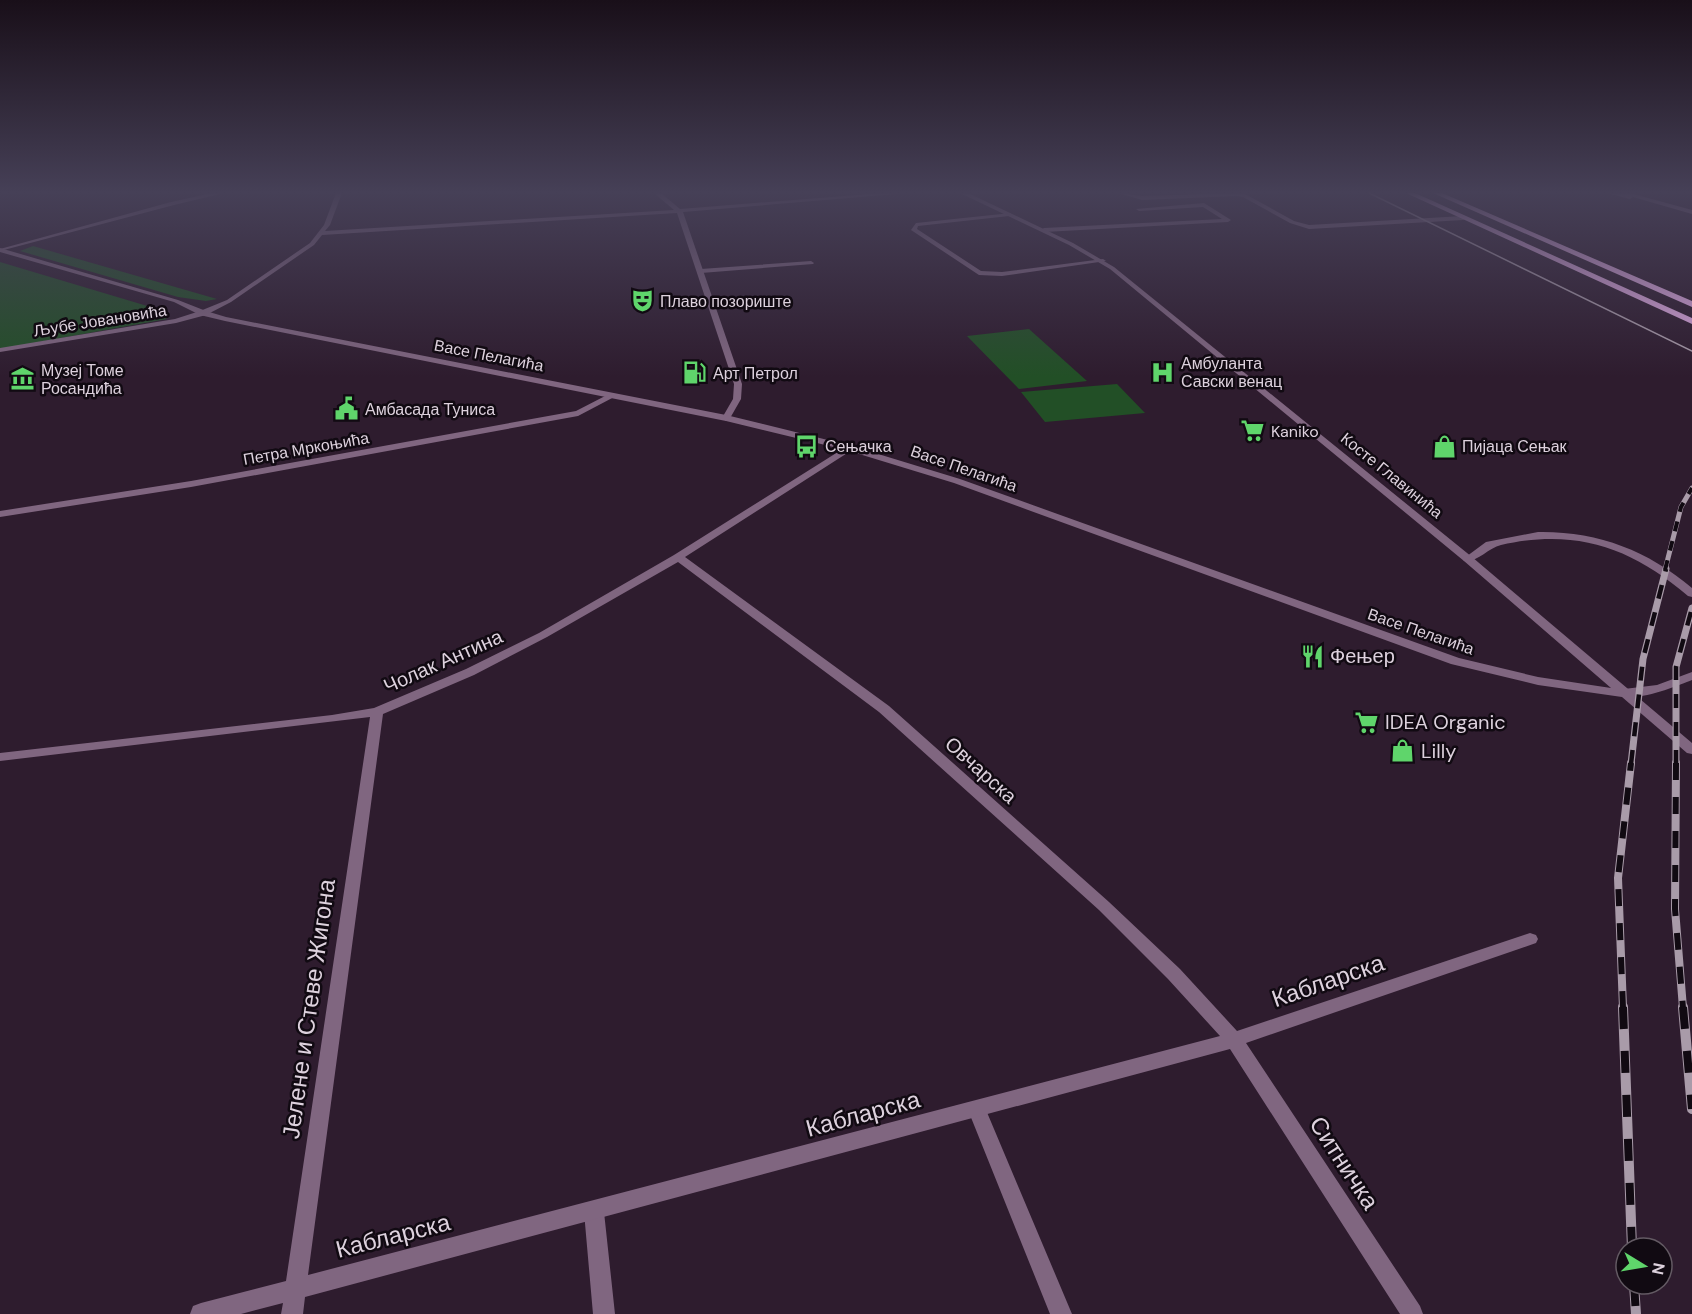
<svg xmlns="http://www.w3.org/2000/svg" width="1692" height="1314" font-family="'DM Sans',sans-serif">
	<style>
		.green { fill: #224f26 }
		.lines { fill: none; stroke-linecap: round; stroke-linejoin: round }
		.service { fill: #806680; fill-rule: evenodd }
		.minor { fill: #806680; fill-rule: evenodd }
		.tertiary { fill: #806680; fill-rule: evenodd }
		.primary { fill: #dea9e0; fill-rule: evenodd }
		.tram { stroke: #a99ba9; stroke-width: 1.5 }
		.rail-far3-casing { stroke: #a99ba9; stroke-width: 5 }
		.rail-far2-casing { stroke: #a99ba9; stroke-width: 7 }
		.rail-far1-casing { stroke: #a99ba9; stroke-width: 8 }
		.rail-casing { stroke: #a99ba9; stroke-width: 10 }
		.rail-far3 { stroke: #110a12; stroke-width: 4; stroke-dasharray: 10; stroke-linecap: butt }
		.rail-far2 { stroke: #110a12; stroke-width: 4.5; stroke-dasharray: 14; stroke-linecap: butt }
		.rail-far1 { stroke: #110a12; stroke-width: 6; stroke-dasharray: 17; stroke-linecap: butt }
		.rail { stroke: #110a12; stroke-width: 8; stroke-dasharray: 22; stroke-linecap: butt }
		.labels { text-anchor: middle; stroke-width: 5; stroke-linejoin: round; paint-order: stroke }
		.far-poi-label { font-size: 16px; fill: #ddd1dd; stroke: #110a12; text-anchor: start }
		.far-street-label { font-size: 16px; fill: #ddd1dd; stroke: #110a12 }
		.poi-label { font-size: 20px; fill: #ddd1dd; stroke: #110a12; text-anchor: start }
		.street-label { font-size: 20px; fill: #ddd1dd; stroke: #110a12 }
		.near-street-label { font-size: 24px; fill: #ddd1dd; stroke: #110a12 }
	</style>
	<rect width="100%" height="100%" fill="#2e1c2e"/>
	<!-- green -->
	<path class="green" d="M33 246 217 299 206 301 178 297 20 251Z
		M0 262 154 308 167 319 0 349Z
		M1029 329 1087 381 1019 389 967 336Z
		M1117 384 1145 413 1045 422 1021 392Z"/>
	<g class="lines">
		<!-- service -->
		<path class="service" d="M1118 193 1142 196 1240 193 1247 195 1294 221 1309 225 1463 216 1466 218 1463 220 1309 229 1290 223 1243 197 1236 196 1142 200Z
			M1607 193H1630L1692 210V214L1633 197 1630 199Z
			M1204 203 1231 220 1228 222 1044 232 1041 230 1044 228 1222 219 1203 207 1139 211 1136 209Z
			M1011 213 1009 216 918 226 917 229 981 271 1002 272 1103 259 1106 261 1002 276 979 275 911 230 916 223Z
			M811 261 814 263 813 264 701 273 698 271 701 269Z
			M1538 532C1597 531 1647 550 1692 588V597L1688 596C1631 547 1575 528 1501 545 1488 548 1477 563 1464 561L1463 559 1486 542Z
			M1692 672V680C1677 686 1631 705 1618 693L1624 689 1657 685Z
			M977 1102 984 1104 986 1110 1072 1314H1050L968 1110 970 1104Z
			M594 1202 601 1205 604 1212 615 1314H593L584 1212 587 1205Z"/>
		<!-- minor -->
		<path class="minor" d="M212 193H224L174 205 0 251V249L171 202Z
			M336 193H342L330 225 325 231 674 210 654 193H661L680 209 882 193H908L683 212 742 384 741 399 729 420 726 421 722 418 733 399 734 384 677 213 322 235 314 245 231 302 206 315 176 323 0 352V348L175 319 200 311 227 300 310 243 324 225Z
			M609 394 616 396 578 416 191 487 0 517V511L191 481 576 411Z
			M849 445 854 448 852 450 685 557 889 706 1109 902 1180 969 1237 1031 1524 935 1530 933 1536 935 1538 939 1536 943 1246 1043 1420 1306 1423 1314H1400L1230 1049 305 1297 303 1314H281L283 1303 241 1314H190L193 1306 201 1303 286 1281 370 717 0 761V753L332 715 374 708 466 669 539 633 674 555ZM678 562 879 712 1099 910 1168 979 1220 1036 308 1275 383 714 474 675 547 637Z"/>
		<!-- tertiary -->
		<path class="tertiary" d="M960 193H968L1073 243 1114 267 1472 557 1692 743V754L1687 753 1622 697 1538 685 1451 664 954 483 846 450 726 421 225 321 200 315 174 302 0 252V248L178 300 206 311 226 317 726 415 852 446 960 479 1459 658 1538 677 1611 688 1464 561 1110 269 1069 245Z"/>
		<!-- primary -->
		<path class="primary" d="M1406 193H1415L1692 318V324Z
			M1433 193H1442L1692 301V307Z"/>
		<!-- tram -->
		<path class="tram" d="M1369 193 1692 351"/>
		<defs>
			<path id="rail-far3" d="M1665 570 1681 507 1692 488"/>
			<path id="rail-far2" d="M1631 764 1643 659 1666 569
				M1676 764V667L1692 608"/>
			<path id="rail-far1" d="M1676 763 1675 909 1683 1008
				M1623 1008 1618 878 1631 763"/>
			<path id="rail" d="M1623 1007 1632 1248
				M1683 1007 1692 1109
				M1634 1284 1636 1314"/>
		</defs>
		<!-- rail-far3 casing -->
		<use href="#rail-far3" class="rail-far3-casing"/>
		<!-- rail-far2 casing -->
		<use href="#rail-far2" class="rail-far2-casing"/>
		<!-- rail-far1 casing -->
		<use href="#rail-far1" class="rail-far1-casing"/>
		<!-- rail casing -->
		<use href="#rail" class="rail-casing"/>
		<!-- rail-far3 -->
		<use href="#rail-far3" class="rail-far3"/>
		<!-- rail-far2 -->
		<use href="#rail-far2" class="rail-far2"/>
		<!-- rail-far1 -->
		<use href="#rail-far1" class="rail-far1"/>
		<!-- rail -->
		<use href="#rail" class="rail"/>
	</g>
	<!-- sky -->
	<linearGradient id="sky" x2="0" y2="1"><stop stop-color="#190f19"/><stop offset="0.51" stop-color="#464057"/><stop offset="1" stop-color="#464057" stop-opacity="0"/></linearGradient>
	<rect width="1692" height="377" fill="url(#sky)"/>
	<!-- icons -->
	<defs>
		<symbol id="theatre-bare" viewBox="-9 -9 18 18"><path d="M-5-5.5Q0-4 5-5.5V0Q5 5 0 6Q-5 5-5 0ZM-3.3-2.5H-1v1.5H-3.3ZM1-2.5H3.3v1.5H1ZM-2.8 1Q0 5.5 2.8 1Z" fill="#5fd56b" stroke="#110a12" stroke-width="2.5" paint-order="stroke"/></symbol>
		<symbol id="hospital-bare" viewBox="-9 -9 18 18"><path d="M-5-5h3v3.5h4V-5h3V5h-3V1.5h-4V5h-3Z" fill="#5fd56b" stroke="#110a12" stroke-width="2.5" paint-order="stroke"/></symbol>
		<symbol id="fuel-bare" viewBox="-9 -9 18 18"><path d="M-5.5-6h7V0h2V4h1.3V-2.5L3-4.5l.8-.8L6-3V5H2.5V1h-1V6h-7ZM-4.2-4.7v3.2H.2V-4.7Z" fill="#5fd56b" stroke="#110a12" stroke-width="2.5" paint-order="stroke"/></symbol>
		<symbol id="museum-bare" viewBox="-9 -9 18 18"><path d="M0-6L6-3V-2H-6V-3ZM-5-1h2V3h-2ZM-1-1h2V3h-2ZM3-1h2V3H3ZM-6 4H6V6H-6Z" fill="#5fd56b" stroke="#110a12" stroke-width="2.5" paint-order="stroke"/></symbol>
		<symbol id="civic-bare" viewBox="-9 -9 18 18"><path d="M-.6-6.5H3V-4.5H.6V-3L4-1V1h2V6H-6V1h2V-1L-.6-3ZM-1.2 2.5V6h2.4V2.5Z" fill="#5fd56b" stroke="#110a12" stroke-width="2.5" paint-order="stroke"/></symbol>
		<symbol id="supermarket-bare" viewBox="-9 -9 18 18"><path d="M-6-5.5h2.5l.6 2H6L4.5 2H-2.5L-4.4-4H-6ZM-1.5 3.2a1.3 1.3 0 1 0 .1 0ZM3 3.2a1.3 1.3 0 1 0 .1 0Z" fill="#5fd56b" stroke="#110a12" stroke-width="2.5" paint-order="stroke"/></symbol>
		<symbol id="bus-bare" viewBox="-9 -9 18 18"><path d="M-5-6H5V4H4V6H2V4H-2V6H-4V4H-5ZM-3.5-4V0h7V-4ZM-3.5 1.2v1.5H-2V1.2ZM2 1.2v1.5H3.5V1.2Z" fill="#5fd56b" stroke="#110a12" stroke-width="2.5" paint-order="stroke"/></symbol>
		<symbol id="shop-bare" viewBox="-9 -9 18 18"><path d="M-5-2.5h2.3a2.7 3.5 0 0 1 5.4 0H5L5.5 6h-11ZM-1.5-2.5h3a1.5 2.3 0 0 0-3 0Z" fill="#5fd56b" stroke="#110a12" stroke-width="2.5" paint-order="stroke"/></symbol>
		<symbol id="restaurant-bare" viewBox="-9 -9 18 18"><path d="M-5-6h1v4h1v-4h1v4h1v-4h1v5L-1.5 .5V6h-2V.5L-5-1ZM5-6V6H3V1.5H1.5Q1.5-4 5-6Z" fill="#5fd56b" stroke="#110a12" stroke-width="2.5" paint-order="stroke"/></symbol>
	</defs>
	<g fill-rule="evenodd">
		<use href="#theatre-bare" x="626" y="284" width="33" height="33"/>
		<use href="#hospital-bare" x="1146" y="356" width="33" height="33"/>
		<use href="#fuel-bare" x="678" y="356" width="33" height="33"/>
		<use href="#museum-bare" x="6" y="362" width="33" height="33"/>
		<use href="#civic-bare" x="330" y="392" width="33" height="33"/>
		<use href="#supermarket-bare" x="1236" y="414" width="33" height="33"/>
		<use href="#bus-bare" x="790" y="430" width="33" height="33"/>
		<use href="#shop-bare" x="1428" y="430" width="33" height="33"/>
		<use href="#restaurant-bare" x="1296" y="640" width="33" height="33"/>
		<use href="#supermarket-bare" x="1350" y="706" width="33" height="33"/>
		<use href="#shop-bare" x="1386" y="734" width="33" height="33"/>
	</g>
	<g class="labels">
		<!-- far-poi labels -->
		<g class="far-poi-label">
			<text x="660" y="307">Плаво позориште</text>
			<text x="1181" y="369">Амбуланта<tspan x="1181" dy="18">Савски венац</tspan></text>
			<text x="41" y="376">Музеј Томе<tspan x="41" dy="18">Росандића</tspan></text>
			<text x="713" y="379">Арт Петрол</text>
			<text x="365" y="415">Амбасада Туниса</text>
			<text x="1271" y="437">Kaniko</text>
			<text x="825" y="452">Сењачка</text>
			<text x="1462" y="452">Пијаца Сењак</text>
		</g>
		<!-- far-street labels -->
		<g class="far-street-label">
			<text transform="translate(100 320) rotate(-9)" y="6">Љубе Јовановића</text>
			<text transform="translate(489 355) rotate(11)" y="6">Васе Пелагића</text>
			<text transform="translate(306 448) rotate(-10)" y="6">Петра Мркоњића</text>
			<text transform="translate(964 468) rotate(19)" y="6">Васе Пелагића</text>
			<text transform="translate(1392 475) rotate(39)" y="6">Косте Главинића</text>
			<text transform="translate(1421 631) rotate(19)" y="6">Васе Пелагића</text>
		</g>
		<!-- poi labels -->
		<g class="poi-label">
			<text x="1330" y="663">Фењер</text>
			<text x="1385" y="729">IDEA Organic</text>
			<text x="1421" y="758">Lilly</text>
		</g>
		<!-- street labels -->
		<g class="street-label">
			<text transform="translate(443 661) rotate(-24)" y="7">Чолак Антина</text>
			<text transform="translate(981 770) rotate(42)" y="7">Овчарска</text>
		</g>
		<!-- near-street labels -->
		<g class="near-street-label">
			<text transform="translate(1328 981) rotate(-19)" y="8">Кабларска</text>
			<text transform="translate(309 1009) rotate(-82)" y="8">Јелене и Стеве Жигона</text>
			<text transform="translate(863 1114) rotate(-15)" y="8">Кабларска</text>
			<text transform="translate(1344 1163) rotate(57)" y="8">Ситничка</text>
			<text transform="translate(393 1236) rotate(-14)" y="8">Кабларска</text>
		</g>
	</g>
	<!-- north arrow -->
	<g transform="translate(1644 1266) rotate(101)"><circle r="28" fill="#110a12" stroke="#635a63" stroke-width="1.5"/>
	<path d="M0-4.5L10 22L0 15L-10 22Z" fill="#5fd56b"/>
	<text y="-9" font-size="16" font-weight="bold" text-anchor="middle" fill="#ddd1dd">N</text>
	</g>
</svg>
